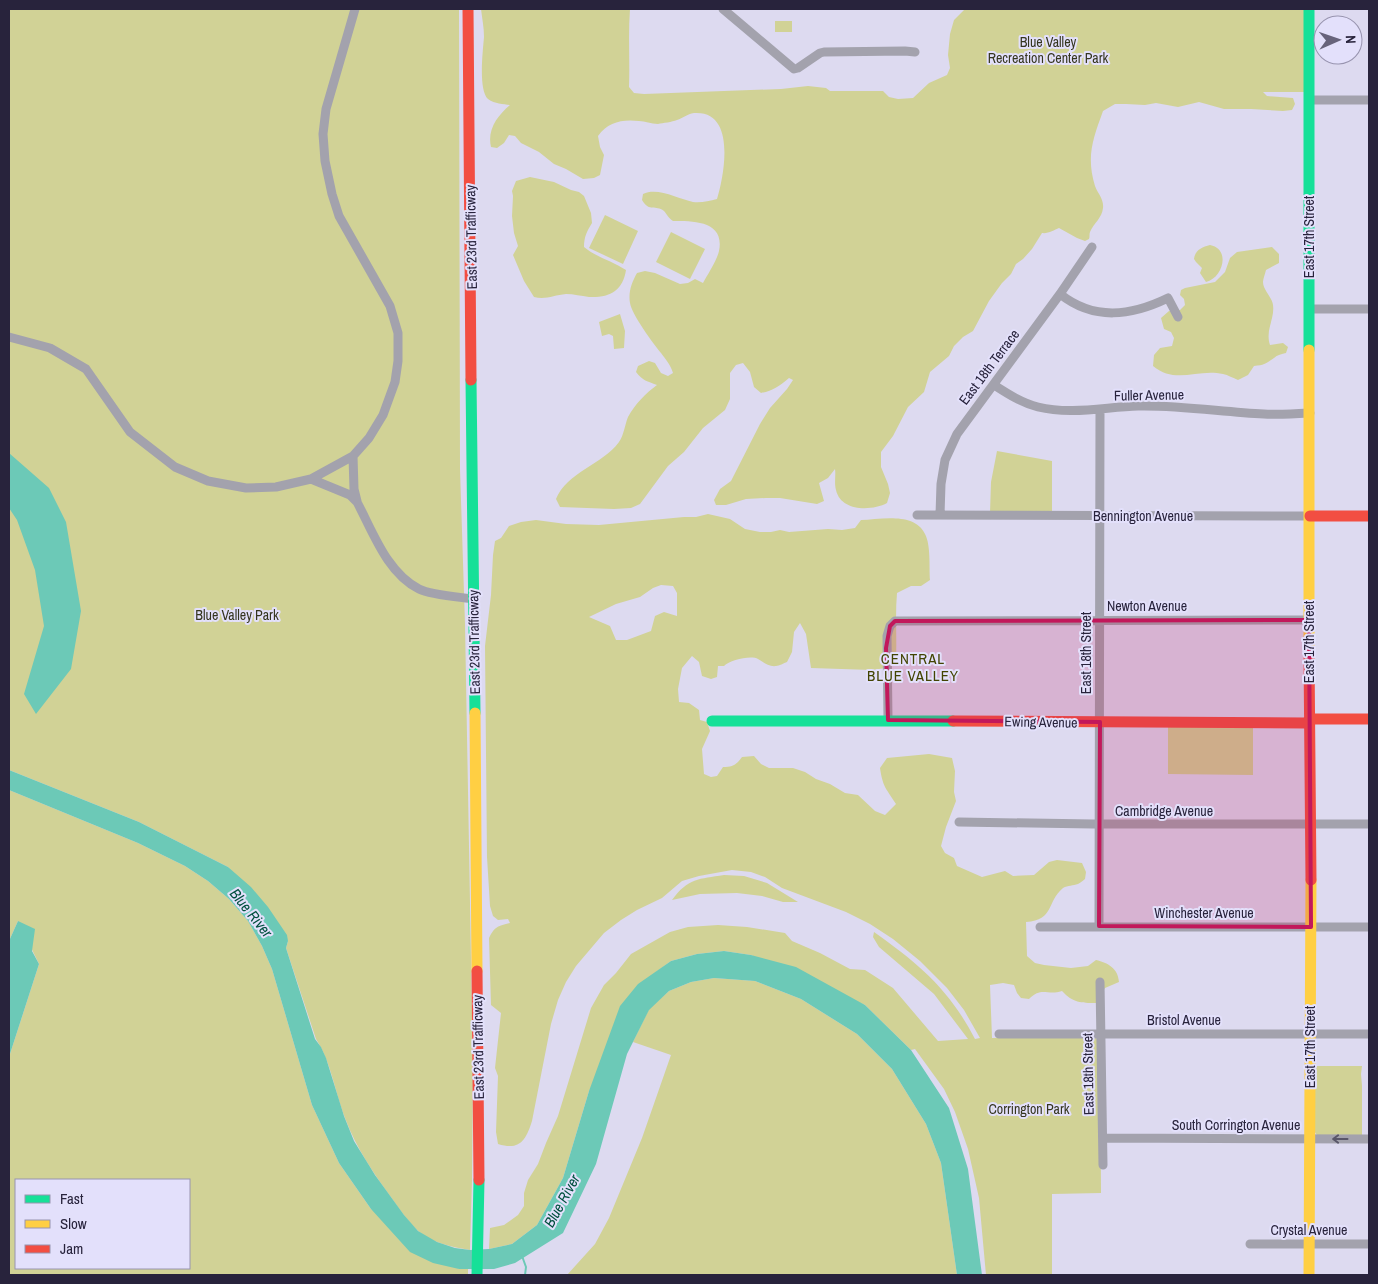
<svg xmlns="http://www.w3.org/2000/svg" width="1378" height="1284" font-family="'Archivo Narrow',sans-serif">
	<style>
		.green { fill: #d1d296; fill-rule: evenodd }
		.water { fill: #6cc9b7 }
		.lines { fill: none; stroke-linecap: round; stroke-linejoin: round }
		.stream { stroke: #6cc9b7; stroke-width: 2 }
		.street { stroke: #a3a2ad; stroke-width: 9 }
		.fast { stroke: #16e098; stroke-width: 11 }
		.slow { stroke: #ffcf43; stroke-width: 11 }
		.jam { stroke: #f24e42; stroke-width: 11 }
		.oneway { stroke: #595669 }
		.marked { fill: #c2185b; fill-opacity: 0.2; stroke: #c2185b; stroke-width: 4; stroke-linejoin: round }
		.labels { text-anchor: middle; stroke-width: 4; stroke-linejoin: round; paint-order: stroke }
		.park-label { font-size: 14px; fill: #34351e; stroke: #e3e0fb }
		.street-label { font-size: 14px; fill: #28233c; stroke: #e3e0fb }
		.neighbourhood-label { font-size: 15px; letter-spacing: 1px; fill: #424402; stroke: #e3e0fb }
		.water-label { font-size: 15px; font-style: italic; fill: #00503e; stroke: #e3e0fb }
	</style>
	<rect width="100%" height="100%" fill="#dddaf0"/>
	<!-- green -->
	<path class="green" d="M9 9H459L460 469 465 624 473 1070 472 1180 470 1250C452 1247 431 1243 417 1230 408 1221 400 1210 393 1200 374 1174 356 1148 345 1118 335 1092 331 1062 316 1039L286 948 288 941 228 867 139 822 9 770Z
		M481 9H630C628 35 630 61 629 87L634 93 644 94 781 89 808 86 826 88 830 91H883L889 97 898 99 913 98 929 83 947 75 950 68 948 55 950 34 954 20 965 9H1305L1306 92H1263L1267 96 1293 98 1295 104 1292 110 1283 111 1251 109H1224L1199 102 1178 107 1156 103 1145 105 1126 104H1115L1103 111C1093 139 1086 156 1095 186 1098 194 1104 199 1103 208 1102 218 1094 223 1090 232 1089 234 1090 237 1089 239L1085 241 1077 238 1059 228C1054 230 1048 234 1042 233L1032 249 1023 259 1016 264 1011 274 1002 283 989 301 973 331 963 337 954 346 949 356 930 372 924 392 908 407 893 436 881 452V467L888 484 890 493 887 503C872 511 841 512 836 490 834 483 836 475 835 469L828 478 819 483 824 501 817 504 780 498H766L746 499 726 505H716L714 500 720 489 731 481 760 424 770 408 787 389 793 380 789 378C780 386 772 391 761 393L754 387 750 372 743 363 736 365 730 373V399L725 410 703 428 684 452 668 466 640 504 631 508 614 509 560 507 556 499C567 472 602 465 619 442 624 435 625 424 628 417 635 404 646 393 657 385 647 381 643 381 636 372L638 366 649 361 655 363 661 373 668 376 673 373C670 364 666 360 661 353 653 343 632 315 630 303 628 292 632 282 637 273L645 271 655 273 680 284 688 283 695 279 703 283C708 274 717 260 719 251 725 221 694 221 673 221 668 218 667 214 664 211 655 204 650 213 642 200L643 194C658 187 678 199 693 202 701 203 709 201 717 199 724 176 737 110 694 113 687 114 683 118 677 120 672 122 663 123 658 124 651 124 645 121 639 121 622 119 608 122 598 136L600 147 604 155 600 175 594 178 583 179 566 169 554 164 539 152 521 143 515 136 509 135 504 143 497 148 491 147C487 130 497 116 510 105 503 104 495 104 488 99 478 90 483 50 484 37 484 27 482 18 481 9Z
		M775 21H792V32H775Z
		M530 177 554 182 571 190 579 192 584 196 591 213 592 223C587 231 584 237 584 247 596 257 612 261 626 270 623 291 609 298 589 297 581 296 574 294 566 294 554 295 546 300 534 297L524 281 513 255 518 246 514 233 512 216 513 196 512 191 516 181Z
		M605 215 638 231 623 264 589 248Z
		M671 232 705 249 690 279 656 262Z
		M1210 245C1231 249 1223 278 1206 282L1200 273 1202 268 1196 262 1194 259C1195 250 1202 247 1210 245Z
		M1272 247 1279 254V263L1266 270C1265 274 1263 279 1263 282 1263 290 1272 297 1273 305 1275 319 1265 330 1270 345L1283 343 1288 347 1286 353C1282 354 1277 355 1274 358 1265 364 1265 365 1254 366L1248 375 1238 380C1233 378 1228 375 1223 374 1198 368 1176 385 1153 366L1154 355 1160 348 1172 346 1174 338 1171 332 1164 329 1161 318 1169 311 1180 310 1185 305 1184 299 1180 295 1181 290 1185 288 1215 282 1225 272 1230 258 1237 252Z
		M620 314 625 331 624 348 614 349 613 336 609 334 602 336 599 322Z
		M997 451 1052 461V513H990L991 482Z
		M708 514 730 519 745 529 760 532H771L780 530 789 532 828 529 842 530 855 528 861 520C881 519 915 512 925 534 931 545 929 568 930 580L921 586H911L897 593C895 615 897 637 896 659L886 668 872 670 811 668 806 634 800 623 794 632 792 652 787 662C784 663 779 666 776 666 769 667 763 662 758 659 751 655 730 660 724 666H718L717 677 711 679 702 676 699 662 692 656 682 668 678 689 679 702 689 703 699 710 700 720 707 722 710 731 702 749 704 774 711 777 717 776 723 767C733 767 736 765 742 757L754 756 761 764 769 768H793L805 772 816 779 830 784 845 793 858 795 875 811 885 815 896 804C886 788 883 788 880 768L887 758 929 754 952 758 955 771 954 792 956 801 946 827 941 846 945 853 954 858 957 866 982 877 1005 871 1013 876 1034 875 1049 862 1057 860 1082 863 1086 872 1085 879C1083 881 1081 882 1078 884 1073 886 1068 885 1063 888 1046 902 1055 920 1026 922L1027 956 1035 963 1044 965 1071 968 1088 966 1096 960C1108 963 1118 968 1119 982L1105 988 1096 1003C1081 1003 1073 1003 1062 991 1047 996 1042 986 1029 999L1021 998 1017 993 1014 985 1003 983 990 985 992 1038 1091 1036 1098 1039 1100 1042 1101 1193 1052 1194V1275H986L979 1198 968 1149 955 1112 944 1089 915 1049 911 1050 865 1005 751 955 724 951 697 954 671 961 656 972 589 1091 563 1178 537 1225 512 1244 489 1249 490 1228 504 1225 518 1215 524 1206V1193L528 1180 538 1164 546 1143 558 1116 591 1008 604 985 616 973 631 954 670 932 688 927 718 925 747 927 785 933 792 941 820 953 850 969 865 970 893 988 938 1041 968 1039 934 994 879 947 873 937 874 932C919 964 949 989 975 1039L980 1038 964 1010 947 988 920 961 893 939 870 924 846 912 782 888 765 877 751 872 732 870 699 876 682 881 662 898 637 910 621 920 604 933 576 966 566 982 558 1000 551 1024 532 1121C526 1140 520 1151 498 1144L496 1132 498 1076 495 1068 501 1013 491 1005 489 938C495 926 498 926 510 923L508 919 498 920 493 916 490 906 487 857 485 646 491 595 493 555 495 541 501 538 509 526 521 522 536 520 566 524 599 525 684 517H696ZM661 585 673 586 677 593V616L664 612 655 616 651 631 627 640H616L610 626 589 617 616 604 640 597 653 588Z
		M1168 726 1253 727V775L1168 774Z
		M9 790 138 843 185 866 208 881 229 899 248 921 262 946 272 969 312 1105 339 1163 371 1209 459 1269H468V1275H9V1057L39 964 18 921 9 941ZM16 1180H189V1268H16Z
		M724 875 744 876 767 883 798 902H783L762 896 737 893 700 894 672 900C688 878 699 879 724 875Z
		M714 978 755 981 801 999 857 1034 892 1069 926 1124 941 1163 957 1275H567L595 1244 609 1218 642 1138 671 1055 633 1042 649 1009 669 991 691 982Z
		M1314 1066H1362L1361 1074 1362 1086V1135H1317L1314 1131Z"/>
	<!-- water -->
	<path class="water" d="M9 453 49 488 66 522 81 611 71 669 36 714 24 694 44 626 35 570 17 520 9 508Z
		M9 770 139 822 228 867 251 887 268 907 287 935 288 941 286 948 315 1039 321 1047 326 1058 344 1116 354 1141 375 1175 404 1215 418 1231 437 1242 455 1248 470 1250 489 1249 512 1244 537 1225 563 1178 589 1091 620 1006 638 984 671 961 697 954 724 951 751 955 796 967 865 1005 911 1050 949 1108 968 1169 982 1275H957L941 1163 926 1124 892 1069 857 1034 801 999 755 981 714 978 691 982 669 991 649 1010 627 1054 596 1164 563 1233 515 1263 494 1269H459L433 1263 410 1252 371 1209 339 1163 312 1105 272 969 262 946 248 921 229 899 208 881 185 866 138 843 9 790Z
		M18 921 35 929 32 951 39 964 9 1057V941Z"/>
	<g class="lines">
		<!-- stream -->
		<path class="stream" d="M522 1256 526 1267 525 1275"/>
		<!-- street -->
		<path class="street" d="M723 9 794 69 798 68 820 53 824 52 905 51 915 52
			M1309 100H1369
			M1060 294C1094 321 1131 316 1168 298L1178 317
			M1309 309H1369
			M9 337 50 348 86 369 130 432 175 467 208 481 246 488 276 487 311 479 350 495 357 502C373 532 387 573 419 589 431 595 459 597 473 599
			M994 385C1008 394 1022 403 1038 407 1071 415 1105 407 1138 406 1180 405 1222 412 1264 414 1279 415 1294 414 1310 413
			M353 456 354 489 357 501
			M311 479 353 456 369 438 383 415 395 382 398 361V333L390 306 339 216 332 194 325 161 323 134 326 109 355 9
			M917 515 1310 516
			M940 515 941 484 945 460 957 434 1060 294 1092 247
			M888 720 887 636 890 626 895 621 1309 620
			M959 822 1093 824H1369
			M1099 926 1100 410
			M1040 927H1369
			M1100 982 1103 1165
			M999 1034H1369
			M1103 1138 1369 1139
			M1250 1244H1369"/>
		<!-- fast -->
		<path class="fast" d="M1309 9V350
			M471 380 475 713
			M712 721H953
			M477 1275 479 1180"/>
		<!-- slow -->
		<path class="slow" d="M1309 350V654
			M475 713 477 971
			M1309 1275 1311 880"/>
		<!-- jam -->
		<path class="jam" d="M468 9 471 380
			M1310 516H1369
			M1309 654 1311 880
			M953 721 1305 723 1312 719H1369
			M477 971 479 1180"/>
	</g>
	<!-- one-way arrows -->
	<defs><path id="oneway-shaft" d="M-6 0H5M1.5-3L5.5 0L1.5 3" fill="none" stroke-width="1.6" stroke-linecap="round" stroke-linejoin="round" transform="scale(1.25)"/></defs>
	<use class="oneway" href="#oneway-shaft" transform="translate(1340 1139) rotate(180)"/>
	<!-- marked area -->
	<path class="marked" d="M1309 620 1311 927 1099 926 1100 722 888 720 886 648 890 626 895 621Z"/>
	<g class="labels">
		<!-- park labels -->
		<g class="park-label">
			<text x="1048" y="47">Blue Valley<tspan x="1048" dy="16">Recreation Center Park</tspan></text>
			<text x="237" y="620">Blue Valley Park</text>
			<text x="1029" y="1114">Corrington Park</text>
		</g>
		<!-- street labels -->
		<g class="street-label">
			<text transform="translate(471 237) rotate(-91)" y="5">East 23rd Trafficway</text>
			<text transform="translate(1309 237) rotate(-90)" y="5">East 17th Street</text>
			<text transform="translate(989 367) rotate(-53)" y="5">East 18th Terrace</text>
			<text transform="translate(1149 395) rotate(-1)" y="5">Fuller Avenue</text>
			<text x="1143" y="521">Bennington Avenue</text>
			<text x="1147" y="611">Newton Avenue</text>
			<text transform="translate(474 642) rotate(-91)" y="5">East 23rd Trafficway</text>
			<text transform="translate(1309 642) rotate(-90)" y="5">East 17th Street</text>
			<text transform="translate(1086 653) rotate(-90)" y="5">East 18th Street</text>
			<text transform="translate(1041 722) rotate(1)" y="5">Ewing Avenue</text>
			<text x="1164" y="816">Cambridge Avenue</text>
			<text x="1204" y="918">Winchester Avenue</text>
			<text x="1184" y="1025">Bristol Avenue</text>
			<text transform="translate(478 1047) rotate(-91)" y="5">East 23rd Trafficway</text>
			<text transform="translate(1310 1047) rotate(-90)" y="5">East 17th Street</text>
			<text transform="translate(1088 1074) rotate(-91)" y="5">East 18th Street</text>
			<text x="1236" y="1130">South Corrington Avenue</text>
			<text x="1309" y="1235">Crystal Avenue</text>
		</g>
		<!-- neighbourhood labels -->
		<g class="neighbourhood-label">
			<text x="913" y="664">CENTRAL<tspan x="913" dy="17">BLUE VALLEY</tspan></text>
		</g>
		<!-- water labels -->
		<g class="water-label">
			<text transform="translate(251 913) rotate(51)" y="5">Blue River</text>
			<text transform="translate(562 1201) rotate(-61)" y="5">Blue River</text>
		</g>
	</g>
	<!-- border -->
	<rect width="1378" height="1284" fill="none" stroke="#28233c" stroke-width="20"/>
	<!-- legend -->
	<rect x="15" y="1179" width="175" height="90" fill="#e3e0fb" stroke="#9894af"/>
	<rect x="25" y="1195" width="25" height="8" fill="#16e098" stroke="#9894af"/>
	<text x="60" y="1204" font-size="15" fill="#28233c">Fast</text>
	<rect x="25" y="1220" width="25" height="8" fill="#ffcf43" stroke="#9894af"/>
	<text x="60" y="1229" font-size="15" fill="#28233c">Slow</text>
	<rect x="25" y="1245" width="25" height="8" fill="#f24e42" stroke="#9894af"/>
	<text x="60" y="1254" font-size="15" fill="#28233c">Jam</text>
	<!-- north arrow -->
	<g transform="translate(1338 40) rotate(88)"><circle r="24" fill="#e3e0fb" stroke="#9894af"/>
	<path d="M0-4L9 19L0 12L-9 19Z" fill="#67637b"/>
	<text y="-8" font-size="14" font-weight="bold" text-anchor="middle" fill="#28233c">N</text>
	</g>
</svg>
